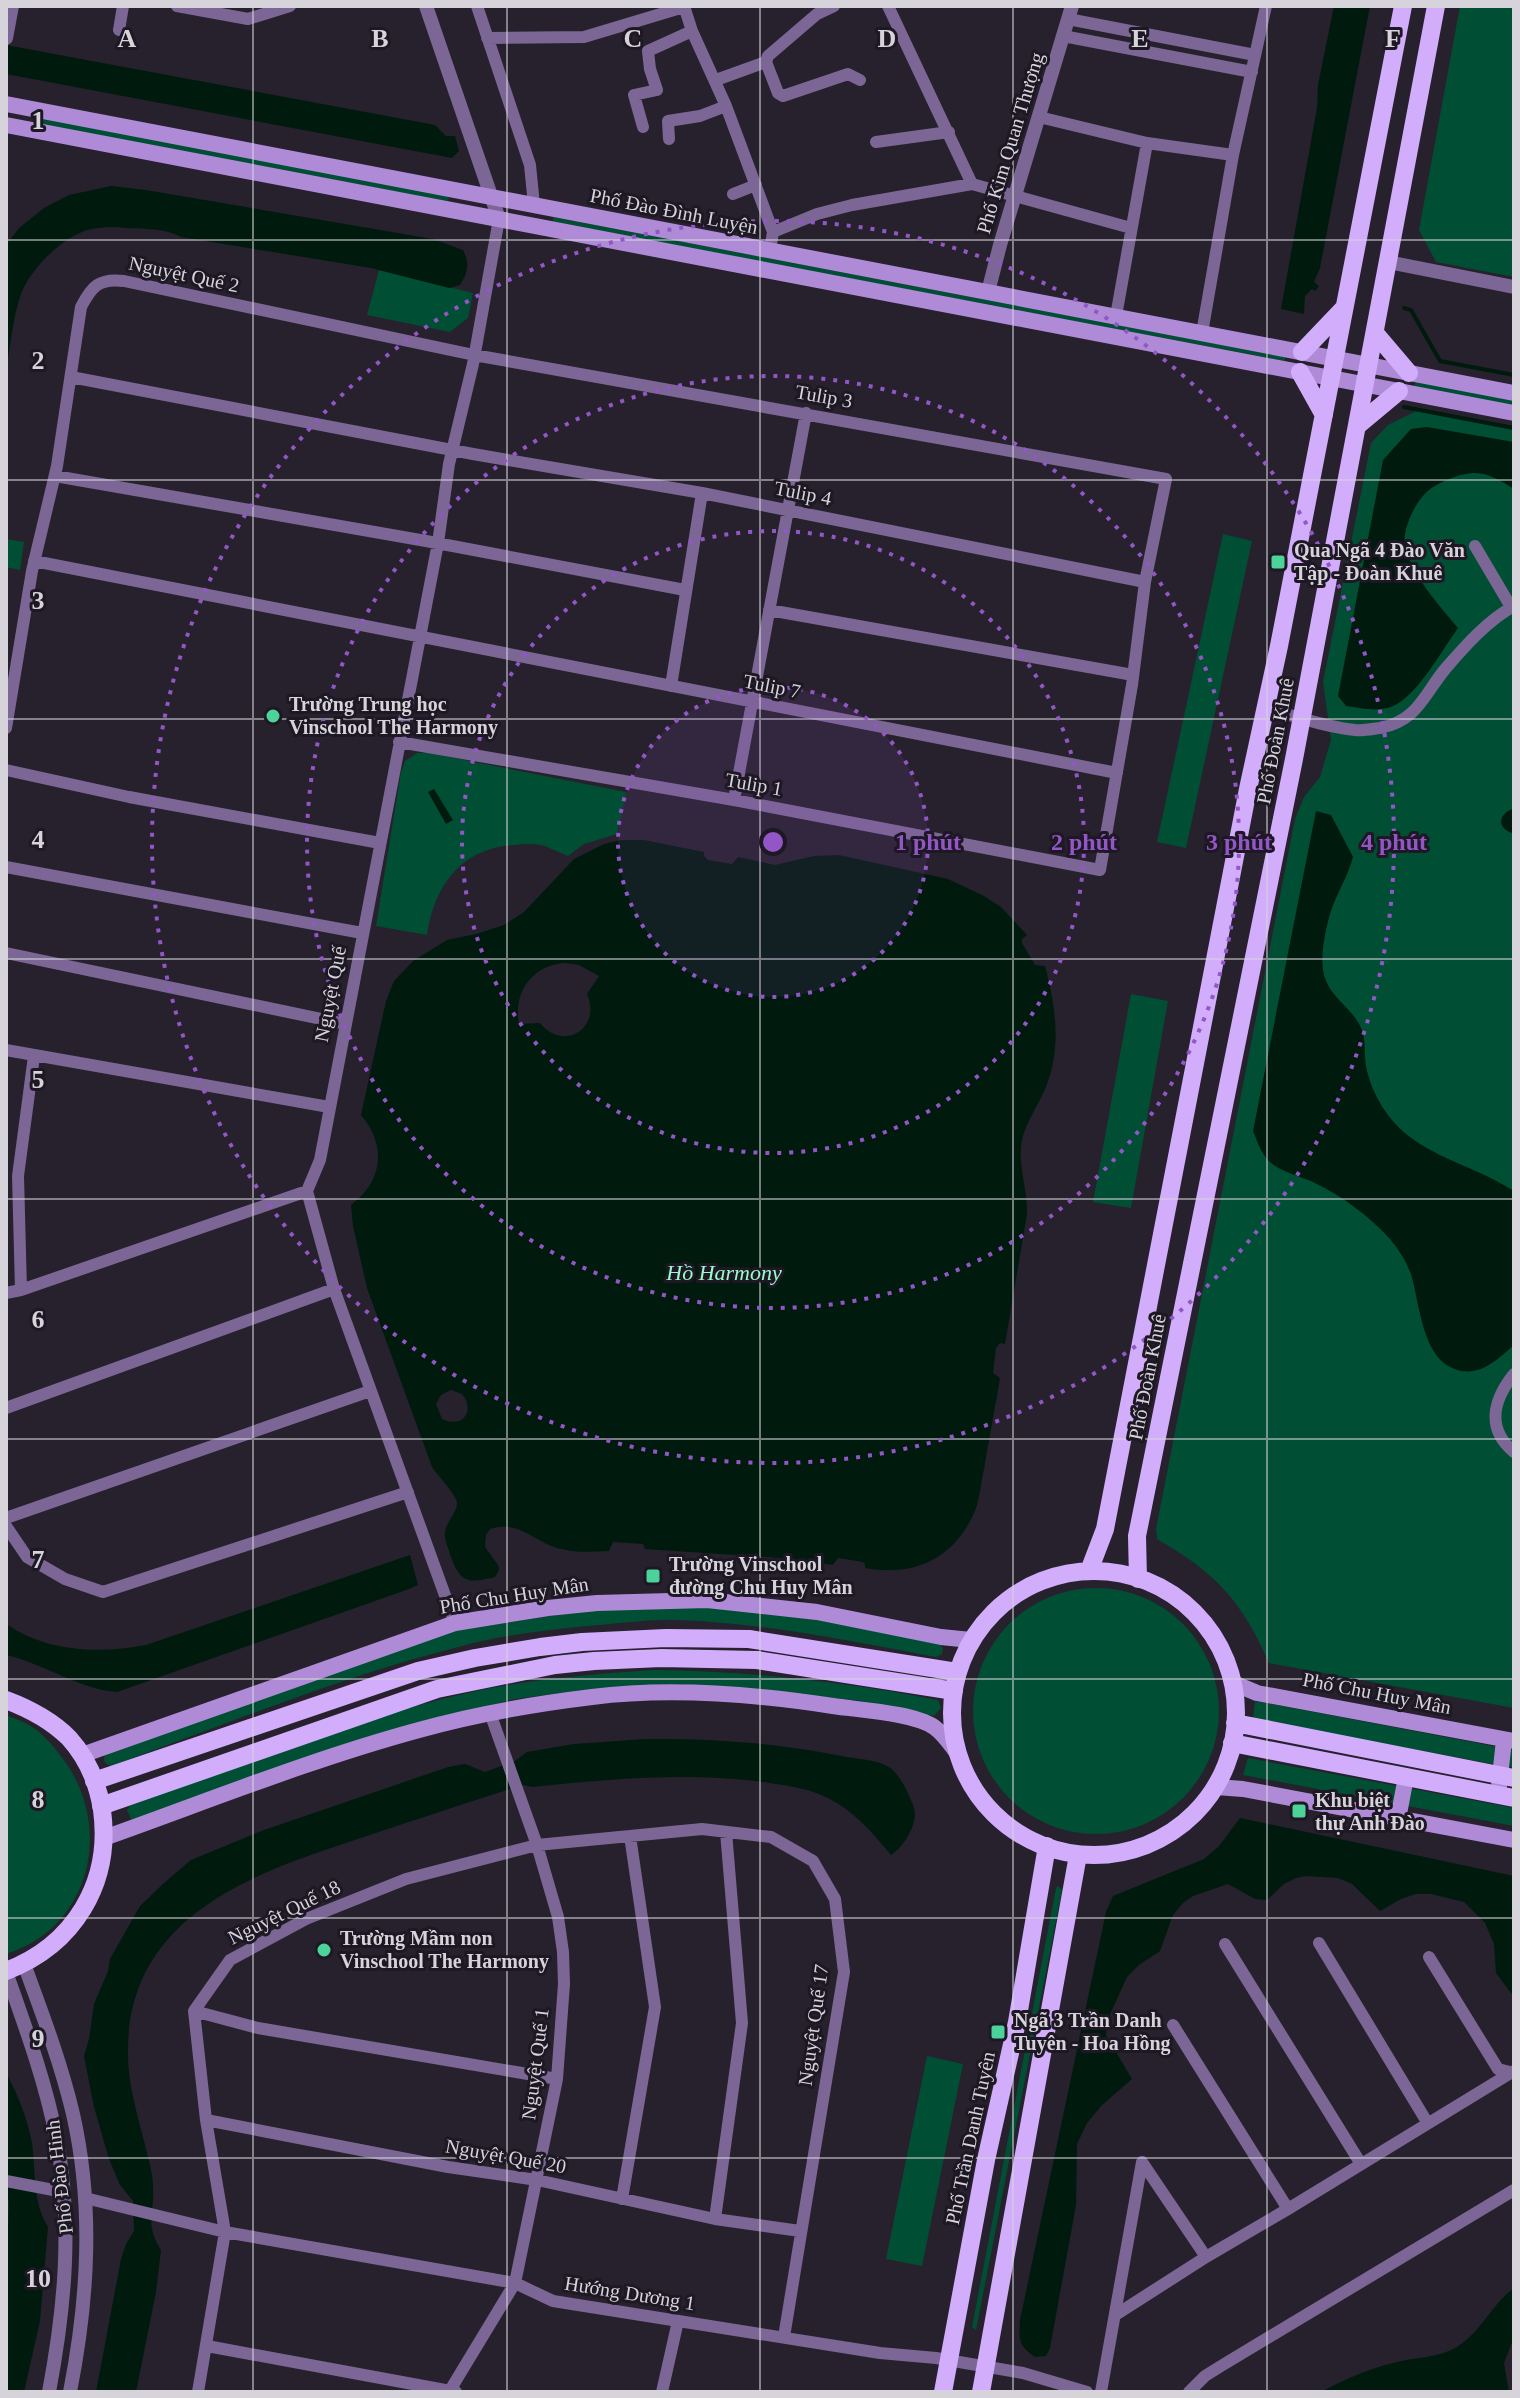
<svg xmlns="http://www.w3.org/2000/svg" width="1520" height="2398" font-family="Georgia,serif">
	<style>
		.green { fill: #004f34 }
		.water { fill: #001a0e; fill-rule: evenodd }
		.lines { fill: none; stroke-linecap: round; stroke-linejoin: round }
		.stream { stroke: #001a0e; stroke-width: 4 }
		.minor { stroke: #7c6695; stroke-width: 12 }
		.tertiary { stroke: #7c6695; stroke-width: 14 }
		.secondary { stroke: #af8bd7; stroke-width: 16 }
		.primary { stroke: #d2adfc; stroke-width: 18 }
		.grid { fill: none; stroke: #d6d3db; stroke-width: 2; stroke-opacity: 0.55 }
		.ring { fill: none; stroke: #9256c6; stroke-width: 4; stroke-dasharray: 4 8 }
		.poi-dot { fill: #4cd39a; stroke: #1d1823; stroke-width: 3 }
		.labels { text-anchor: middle; stroke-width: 6; stroke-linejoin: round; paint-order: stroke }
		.street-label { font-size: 20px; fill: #d6d3db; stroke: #1d1823 }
		.poi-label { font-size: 20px; font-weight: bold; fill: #d6d3db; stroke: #1d1823; text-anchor: start }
		.water-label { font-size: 22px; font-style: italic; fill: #9cfacc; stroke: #1d1823 }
		.grid-label { font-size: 26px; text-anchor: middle; font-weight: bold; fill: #d6d3db; stroke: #1d1823; stroke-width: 6; stroke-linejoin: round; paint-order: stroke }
		.centre { fill: #9256c6; stroke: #1d1823; stroke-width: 4 }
		.ring-label { font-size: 24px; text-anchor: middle; font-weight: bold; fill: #9256c6; stroke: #1d1823; stroke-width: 6; stroke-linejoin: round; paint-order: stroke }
	</style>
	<rect width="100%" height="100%" fill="#26212d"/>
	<!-- green -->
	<path class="green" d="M1460 6H1514V277L1436 262 1419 230Z
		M40 117 448 196 449 199 447 201 39 124Z
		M553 217 1285 357V361L553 222Z
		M379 270 473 293 468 318 450 332 367 315Z
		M1416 381 1514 399V407L1414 386Z
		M1416 411 1514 430V1708L1269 1663C1242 1601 1215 1572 1157 1539L1156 1529 1295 819 1304 797 1320 777 1331 740 1323 682 1371 443 1388 425Z
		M1223 534 1252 541 1186 848 1157 842Z
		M6 539 24 542 20 570 6 567Z
		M417 753H429L626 792 617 834 584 844 568 856C560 853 552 849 545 846 535 843 524 844 514 845 461 848 434 886 427 935L376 926 401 772 405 761Z
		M1131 994 1168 1001 1131 1208 1093 1202Z
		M973 1711a123 123 0 1 1 246 0a123 123 0 1 1-246 0Z
		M708 1606 819 1620 939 1643 943 1648 942 1654 936 1657C851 1641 765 1623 678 1620 652 1619 625 1623 599 1625 554 1629 506 1634 462 1646 342 1676 227 1724 111 1766L106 1764 104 1760 105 1754 458 1630 597 1609Z
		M654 1670C749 1671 845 1682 938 1700L941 1708 934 1716 861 1701 740 1688 676 1684 583 1690 515 1699 392 1730 140 1819H131L127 1810 130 1805C242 1764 355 1718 472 1692 532 1679 593 1674 654 1670Z
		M1255 1701 1514 1750V1768L1253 1719Z
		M6 1715C13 1718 22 1721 29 1725 42 1732 54 1747 63 1759 114 1827 91 1928 6 1954Z
		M1248 1758 1514 1808V1826L1243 1775Z
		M1058 1886 1062 1890 976 2330 972 2327 1056 1888Z
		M927 2056 963 2064 922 2266 886 2259Z"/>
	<!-- water -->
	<path class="water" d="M1334 6H1370L1320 268 1314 282 1319 286 1315 291 1312 289 1305 296 1304 314 1281 309 1317 108 1318 85Z
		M6 45 435 125 446 136H455L459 151 452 158 6 74Z
		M111 186 146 190 433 239 463 250C470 264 468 272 460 285L449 288 371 268 181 237C165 228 145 229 127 228 116 227 102 227 91 229 64 235 30 269 21 294 13 316 10 349 6 372V245L19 228 44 208 69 195Z
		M1427 427 1514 442V489C1503 482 1489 473 1475 473 1461 473 1439 482 1429 490 1416 500 1402 529 1405 545 1412 576 1438 604 1458 628 1442 650 1417 697 1391 707 1377 712 1361 708 1346 706L1338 696 1383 460 1411 429Z
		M434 789 453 820 446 824 428 792Z
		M1512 809 1514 810V833H1512C1497 828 1498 815 1512 809Z
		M1316 811 1331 815 1353 857C1348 877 1336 894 1330 914 1325 932 1318 963 1326 981 1334 1000 1354 1010 1362 1030 1366 1041 1364 1054 1366 1066 1368 1077 1373 1091 1379 1101 1408 1155 1466 1160 1514 1191V1345C1495 1362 1476 1380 1450 1367 1422 1353 1419 1301 1411 1274 1406 1261 1398 1248 1389 1238 1369 1216 1342 1196 1315 1183 1300 1176 1278 1172 1267 1159 1260 1151 1257 1140 1253 1131Z
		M621 840H644L704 852V856L708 860 732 864 738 857 775 865 814 856 839 855 948 879 984 896 1001 907 1027 935 1022 939V943L1035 965 1045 966C1056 1007 1062 1049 1045 1089 1038 1106 1026 1122 1022 1140 1017 1165 1028 1189 1027 1214L1005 1344 1000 1343 996 1348 993 1373 1000 1378C995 1408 989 1439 984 1469 981 1482 980 1498 975 1511 954 1559 915 1577 865 1568V1564L863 1562 838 1558 833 1565 794 1559 645 1549 643 1544 613 1542 609 1551C591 1552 574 1553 557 1548 532 1540 519 1520 490 1529L486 1535 485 1547 498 1565 499 1570 495 1577C469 1583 461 1584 451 1557 449 1549 444 1540 445 1532 446 1522 457 1513 457 1503 457 1495 437 1475 432 1467L367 1288 353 1226 351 1205C383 1181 387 1146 361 1115L386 1001 394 981 413 961 447 940 476 934 504 925 524 912 574 859 604 844ZM564 963 579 965 599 976 587 994C602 1029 563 1052 540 1023L519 1024C513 992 532 966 564 963ZM451 1390 462 1394C476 1411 462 1429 442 1419L436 1404 441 1395Z
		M410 1555 418 1585 409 1589 117 1692C81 1690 43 1663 6 1655V1624C47 1652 98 1654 146 1645Z
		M645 1739C712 1738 780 1743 847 1757 860 1759 877 1760 889 1767 900 1774 910 1796 914 1808 919 1823 903 1848 891 1855 873 1833 854 1811 828 1798 810 1789 790 1786 770 1783 690 1771 612 1779 532 1787L523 1785C465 1803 407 1823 349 1842 245 1876 129 1920 128 2049 127 2082 137 2113 145 2145 148 2158 153 2173 153 2186 155 2214 144 2223 161 2250L156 2292 136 2392H96L121 2259 126 2244 134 2231 133 2201 120 2185 109 2159 94 2107 84 2056 89 2039 94 2004 108 1971 110 1959 140 1906 164 1883 191 1860 264 1830 448 1767 465 1764 485 1772 515 1761 527 1752 574 1744Z
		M1240 1818 1514 1876V1997L1496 1973 1494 1944 1485 1923 1464 1902 1431 1894H1416L1401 1899 1380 1911 1352 1884 1338 1878 1306 1876 1296 1878 1284 1884 1267 1900 1255 1899 1228 1884 1193 1896 1183 1903 1173 1915 1160 1951 1139 1965 1127 1977 1108 2019 1106 2035 1132 2079 1102 2105 1087 2123 1077 2144 1076 2205 1050 2348 1046 2356 1035 2357C1018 2345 1019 2341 1020 2320L1106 1912 1113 1896 1204 1859 1219 1846Z
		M6 2073C18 2095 27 2117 32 2143 36 2172 32 2201 48 2227L40 2321 24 2392H6V2284L9 2202 6 2191Z
		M1514 2288V2337L1504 2363 1509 2392H1321C1345 2379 1370 2368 1397 2362 1417 2357 1439 2358 1457 2347 1481 2332 1492 2304 1514 2288Z"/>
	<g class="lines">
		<!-- stream -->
		<path class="stream" d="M1404 308 1411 310 1440 361 1514 375
			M1404 407 1514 428"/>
		<!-- minor -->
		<path class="minor" d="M177 6 248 19 290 6
			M477 6 530 165 534 205
			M684 6 692 31 726 106 773 232
			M888 6 972 184
			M1068 19 1255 55
			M119 30 123 6
			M1063 36 1252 72
			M487 38 584 37 684 7
			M766 62 778 93 783 96 848 74 860 80
			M716 80 766 62 768 56 817 14 834 6
			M1039 117 1147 143 1233 155
			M643 127 634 95 657 90 650 69 648 51 692 31
			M669 139 668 121 700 116 726 106
			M876 142 949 132
			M733 194 756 185
			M770 250 773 232 817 214 852 205 972 184 1131 228
			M1116 316 1147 143
			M1202 333 1233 155 1266 6
			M71 377 473 454 702 493 1145 582
			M55 476 426 541 685 590
			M1475 546 1511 607
			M34 561 1117 773
			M769 610 1133 675
			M671 686 702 493
			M1265 708C1294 716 1325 727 1355 730 1363 731 1372 729 1380 728 1418 721 1424 694 1446 668 1465 646 1488 620 1514 606
			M6 728 32 571 57 466 81 307C92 286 99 278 124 281L474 355 1166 479 1145 582 1132 685 1100 870 734 800 399 742
			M6 770 129 797 380 843
			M734 800 806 413
			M6 867 362 933
			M6 953 345 1024
			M6 1050 329 1107
			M21 1290 18 1176 34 1056
			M6 1293 21 1290 307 1191
			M1514 1374C1493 1400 1486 1429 1514 1452
			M6 1408 334 1289
			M6 1518 370 1391
			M6 1526 27 1557 65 1579 103 1592 408 1492
			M455 1623 334 1289 307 1191 320 1160 438 543 449 464 473 364 499 219
			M1319 1943 1427 2122
			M1225 1944 1361 2164
			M1429 1957 1498 2069 1514 2073
			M194 2011 258 2028 557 2079
			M1173 2025 1288 2209
			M206 2120 448 2167 537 2180 715 2219 800 2231
			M1142 2162 1206 2257
			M6 2181 64 2192
			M85 2198 225 2232 515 2283 553 2301 880 2353 936 2358 1023 2373 1087 2392
			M622 2199 655 2007 630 1836
			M715 2219 742 2023 726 1832
			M1117 2314 1206 2257 1288 2209 1514 2071
			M207 2346 456 2392
			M198 2392 225 2232 206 2120 194 2011 230 1960 306 1919 406 1879 537 1845 702 1829 771 1837 813 1861 835 1899 844 1972 784 2337
			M449 2392 515 2283 557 2079 564 1984 563 1952 558 1917 537 1845 490 1713
			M662 2392 678 2321
			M1101 2392 1142 2162
			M1189 2392 1205 2376 1221 2366 1514 2190"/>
		<!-- tertiary -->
		<path class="tertiary" d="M426 6 499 219
			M6 38 12 6
			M1388 262 1514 287
			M988 292 1000 245 1072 6
			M24 1964C42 2013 61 2063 73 2114 94 2207 88 2300 70 2392
			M6 1972C25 2026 45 2080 56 2136 73 2222 65 2307 49 2392"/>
		<!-- secondary -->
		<path class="secondary" d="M6 104 1514 393
			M6 125 1514 413
			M1233 1683 1257 1693 1514 1741
			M82 1755 455 1623 548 1608 597 1603 707 1600 817 1612 941 1637 971 1640
			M1499 1786 1504 1740
			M1216 1787 1243 1789 1514 1840
			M1398 1819 1406 1777
			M104 1838C208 1801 312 1759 419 1730 476 1714 534 1704 592 1697 671 1687 755 1694 833 1706 859 1710 913 1713 934 1727 944 1734 951 1745 958 1754"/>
		<!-- primary -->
		<path class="primary" d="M1375 333 1409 373
			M1302 352 1344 308
			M1300 372 1324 415
			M1357 426 1399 391
			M1089 1571 1105 1529 1248 789 1279 646 1403 6
			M952 1713a142 142 0 1 1 284 0a142 142 0 1 1-284 0Z
			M1138 1579 1137 1536 1294 759 1436 6
			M6 1700C30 1709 51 1720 69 1738 87 1758 98 1784 102 1810 112 1883 74 1945 6 1971
			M1235 1723 1514 1778
			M1232 1743 1514 1798
			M94 1781 418 1671 475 1658 540 1647 582 1642 666 1638 749 1639 957 1672
			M101 1806 437 1689 555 1665 594 1661 661 1658 757 1660 954 1691
			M943 2392 986 2160 1017 2022 1047 1846
			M981 2392 1078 1855"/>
	</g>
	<!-- grid -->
	<path class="grid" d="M253 6V2392M507 6V2392M760 6V2392M1013 6V2392M1267 6V2392M6 240H1514M6 480H1514M6 719H1514M6 959H1514M6 1199H1514M6 1439H1514M6 1679H1514M6 1918H1514M6 2158H1514"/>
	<!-- distance rings -->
	<circle cx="773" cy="842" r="155" fill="#9256c6" fill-opacity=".12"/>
	<g class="ring">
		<circle cx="773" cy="842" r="155"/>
		<circle cx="773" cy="842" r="311"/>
		<circle cx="773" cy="842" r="466"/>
		<circle cx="773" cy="842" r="621"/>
	</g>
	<!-- markers -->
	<g class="poi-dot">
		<rect x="1270" y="554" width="16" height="16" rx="4"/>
		<circle cx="273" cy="716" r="8"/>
		<rect x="645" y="1568" width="16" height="16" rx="4"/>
		<rect x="1291" y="1803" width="16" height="16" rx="4"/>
		<circle cx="324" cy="1950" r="8"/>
		<rect x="990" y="2024" width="16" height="16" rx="4"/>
	</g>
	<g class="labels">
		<!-- street labels -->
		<g class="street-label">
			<text transform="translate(1010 143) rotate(-73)" y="7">Phố Kim Quan Thượng</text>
			<text transform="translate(674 211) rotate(11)" y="7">Phố Đào Đình Luyện</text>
			<text transform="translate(184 274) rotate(12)" y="7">Nguyệt Quế 2</text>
			<text transform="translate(824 396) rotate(10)" y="7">Tulip 3</text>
			<text transform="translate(803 493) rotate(11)" y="7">Tulip 4</text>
			<text transform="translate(772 686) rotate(11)" y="7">Tulip 7</text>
			<text transform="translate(1275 741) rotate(-79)" y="7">Phố Đoàn Khuê</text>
			<text transform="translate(754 784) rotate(10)" y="7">Tulip 1</text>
			<text transform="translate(330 994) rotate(-79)" y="7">Nguyệt Quế</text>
			<text transform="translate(1147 1377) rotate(-79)" y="7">Phố Đoàn Khuê</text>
			<text transform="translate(514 1595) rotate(-9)" y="7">Phố Chu Huy Mân</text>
			<text transform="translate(1377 1693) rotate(11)" y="7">Phố Chu Huy Mân</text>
			<text transform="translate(284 1912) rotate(-26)" y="7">Nguyệt Quế 18</text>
			<text transform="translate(813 2025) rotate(-82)" y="7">Nguyệt Quế 17</text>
			<text transform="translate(535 2064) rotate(-83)" y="7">Nguyệt Quế 1</text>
			<text transform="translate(970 2138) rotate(-78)" y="7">Phố Trần Danh Tuyên</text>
			<text transform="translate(506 2156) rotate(10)" y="7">Nguyệt Quế 20</text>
			<text transform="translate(59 2177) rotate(-97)" y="7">Phố Đào Hinh</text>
			<text transform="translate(630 2293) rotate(9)" y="7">Hướng Dương 1</text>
		</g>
		<!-- poi labels -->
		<g class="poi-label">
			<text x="1294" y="557">Qua Ngã 4 Đào Văn<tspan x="1294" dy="23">Tập - Đoàn Khuê</tspan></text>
			<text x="289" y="711">Trường Trung học<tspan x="289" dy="23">Vinschool The Harmony</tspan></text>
			<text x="669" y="1571">Trường Vinschool<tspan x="669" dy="23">đường Chu Huy Mân</tspan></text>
			<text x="1315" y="1807">Khu biệt<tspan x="1315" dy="23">thự Anh Đào</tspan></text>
			<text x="340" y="1945">Trường Mầm non<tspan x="340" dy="23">Vinschool The Harmony</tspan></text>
			<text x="1014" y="2027">Ngã 3 Trần Danh<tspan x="1014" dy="23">Tuyên - Hoa Hồng</tspan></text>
		</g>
		<!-- water labels -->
		<g class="water-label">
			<text x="724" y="1280">Hồ Harmony</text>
		</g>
	</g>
	<g class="grid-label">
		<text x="127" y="47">A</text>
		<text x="380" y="47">B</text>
		<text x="633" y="47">C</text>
		<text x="887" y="47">D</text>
		<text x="1140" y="47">E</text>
		<text x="1393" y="47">F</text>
		<text x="38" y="129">1</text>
		<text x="38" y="369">2</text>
		<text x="38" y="609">3</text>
		<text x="38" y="848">4</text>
		<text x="38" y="1088">5</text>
		<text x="38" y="1328">6</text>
		<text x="38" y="1568">7</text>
		<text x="38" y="1808">8</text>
		<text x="38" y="2047">9</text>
		<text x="38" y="2287">10</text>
	</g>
	<circle cx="773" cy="842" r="12" class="centre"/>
	<g class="ring-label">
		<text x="928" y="850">1 phút</text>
		<text x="1084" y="850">2 phút</text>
		<text x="1239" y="850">3 phút</text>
		<text x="1394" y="850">4 phút</text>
	</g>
	<!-- border -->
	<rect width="1520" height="2398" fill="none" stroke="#d6d3db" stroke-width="16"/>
</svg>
